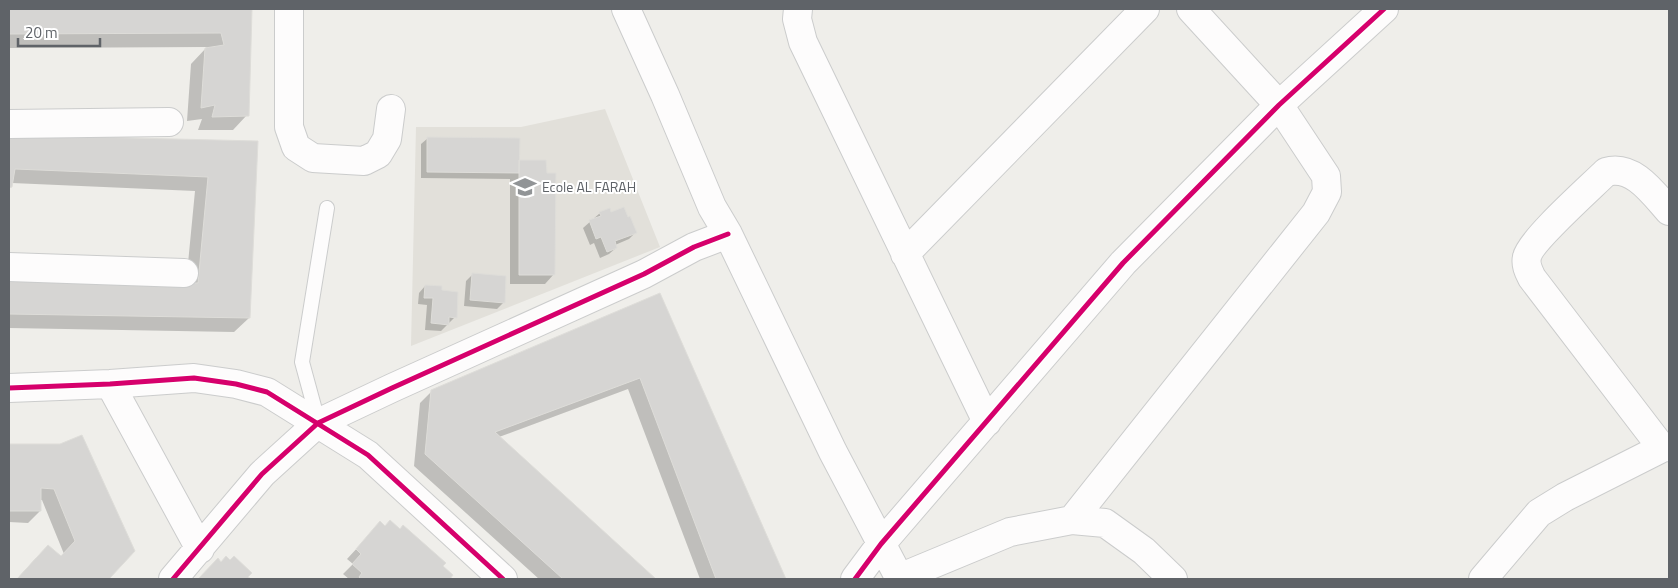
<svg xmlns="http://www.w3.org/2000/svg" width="1678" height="588" font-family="'Titillium Web',sans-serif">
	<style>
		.education { fill: #e2e0da }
		.shadow { fill: #0003 }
		.building { fill: #d6d5d3; stroke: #deddd9 }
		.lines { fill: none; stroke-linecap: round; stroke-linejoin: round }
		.lane-casing { stroke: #cbcccc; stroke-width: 16 }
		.street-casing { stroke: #cbcccc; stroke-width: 30 }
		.lane { stroke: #fdfcfc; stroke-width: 14 }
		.street { stroke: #fdfcfc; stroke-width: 28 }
		.cycleway-casing { stroke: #fff; stroke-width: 8 }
		.cycleway { stroke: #d6006c; stroke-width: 5 }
		.labels { text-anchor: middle; stroke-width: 4; stroke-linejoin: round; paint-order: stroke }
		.poi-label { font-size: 14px; fill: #5f6368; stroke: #fff; text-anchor: start }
	</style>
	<rect width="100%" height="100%" fill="#efeeea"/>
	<!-- education -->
	<path class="education" d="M605 109 660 247 411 346 416 127H521Z"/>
	<!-- shadow -->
	<path class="shadow" d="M9 9H251L247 115 233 130H198L202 119 187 121 191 64 207 47 9 48Z
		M9 136 256 142 249 318 234 332 9 328V277L186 284 195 191 12 183 9 189Z
		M428 138 518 161 554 274 545 284H510V179L421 178V144Z
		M600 213 611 214 635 233 629 239 615 245 616 248 609 254 600 258 594 243 590 245 583 228Z
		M472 275 504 302 497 309 464 306 466 281Z
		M425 286 455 317 441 331 425 330 427 305 418 304 419 293Z
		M660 294 785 579H700L628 389 499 437 654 579H539L414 466 420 403 432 391Z
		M9 445 60 446 133 551 108 579H17L36 558H60L64 554 42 500H40V511L28 523 9 522Z
		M371 533 441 567 452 575 448 579H349L343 574 353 564 347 559Z"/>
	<!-- building -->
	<path class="building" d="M9 9H252L249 116 212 117 215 105 201 108 205 48 224 45 221 33 9 34Z
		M9 135 258 141 250 318 9 314V276L198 283 208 177 15 169 12 187 9 188Z
		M427 137 520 138 519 173 427 172Z
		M519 160H546L547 173H556L555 275H519Z
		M624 207 628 217 630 216 637 233 615 241 617 248 607 252 601 237 596 239 589 220 601 216 599 212 610 208 611 212Z
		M472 273 506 276 505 303 470 300Z
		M425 285 442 286V290L458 292 457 318 449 317V325L431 323 433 298H424Z
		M660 293 786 579H716L640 378 495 432 656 579H563L425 454 431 390Z
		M82 435 135 551 109 579H17L48 545 61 556 75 541 54 489 41 488V511H9V444H60Z
		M390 520 400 529 403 525 446 563 443 566 453 575 450 579H361L359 577 362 573 352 564 361 554 356 549 380 521 385 526Z
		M226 556 230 560 234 556 252 573 248 577 251 579H198L218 558 221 562Z"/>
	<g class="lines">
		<defs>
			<path id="lane" d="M318 421 302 362 327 208"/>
			<path id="street" d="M289 9V127L296 147 313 158 364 161 378 154 387 139 391 109
				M626 9 665 95 712 207 728 234 833 452 900 579
				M798 9 797 19 803 42 987 422
				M9 124 169 122
				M1669 211C1653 193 1633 164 1606 172 1591 187 1530 241 1527 257 1525 265 1529 272 1532 278L1662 448 1669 447
				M905 254 1145 9
				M9 267 184 273
				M110 384 200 549
				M9 388 110 384 194 378 236 384 267 392 368 455 503 579
				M1072 520 1316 213 1327 192 1326 176 1279 105 1191 9
				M899 578 1010 532 1072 520 1105 523 1144 551 1173 579
				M173 579 262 474 318 423 392 388 644 274 694 247 728 234
				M855 579 881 544 1123 263 1279 105 1384 9
				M1483 579 1539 513 1565 497 1662 448"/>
		</defs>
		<!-- lane casing -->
		<use href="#lane" class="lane-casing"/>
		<!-- street casing -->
		<use href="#street" class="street-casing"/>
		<!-- lane -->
		<use href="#lane" class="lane"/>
		<!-- street -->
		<use href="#street" class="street"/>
		<defs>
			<path id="cycleway" d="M9 388 110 384 194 378 236 384 267 392 368 455 503 579
				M173 579 262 474 318 423 392 388 644 274 694 247 728 234
				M855 579 881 544 1123 263 1279 105 1384 9"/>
		</defs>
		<!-- cycleway casing -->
		<use href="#cycleway" class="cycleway-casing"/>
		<!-- cycleway -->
		<use href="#cycleway" class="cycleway"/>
	</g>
	<!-- icons -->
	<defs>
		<symbol id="school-bare" viewBox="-9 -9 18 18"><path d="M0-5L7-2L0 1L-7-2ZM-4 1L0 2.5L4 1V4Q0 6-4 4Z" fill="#919496" stroke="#fff" stroke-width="2.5" paint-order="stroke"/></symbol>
	</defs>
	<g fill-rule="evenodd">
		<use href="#school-bare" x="509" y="171" width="32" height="32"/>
	</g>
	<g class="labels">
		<!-- poi labels -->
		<g class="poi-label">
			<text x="542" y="192">Ecole AL FARAH</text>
		</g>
	</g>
	<!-- border -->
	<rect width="1678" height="588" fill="none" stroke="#5f6368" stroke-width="20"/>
	<!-- scale -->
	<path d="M18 38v8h82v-8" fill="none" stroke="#5f6368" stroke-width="2.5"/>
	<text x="25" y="38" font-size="15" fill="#5f6368" stroke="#ffffff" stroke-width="4" paint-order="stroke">20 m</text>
</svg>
